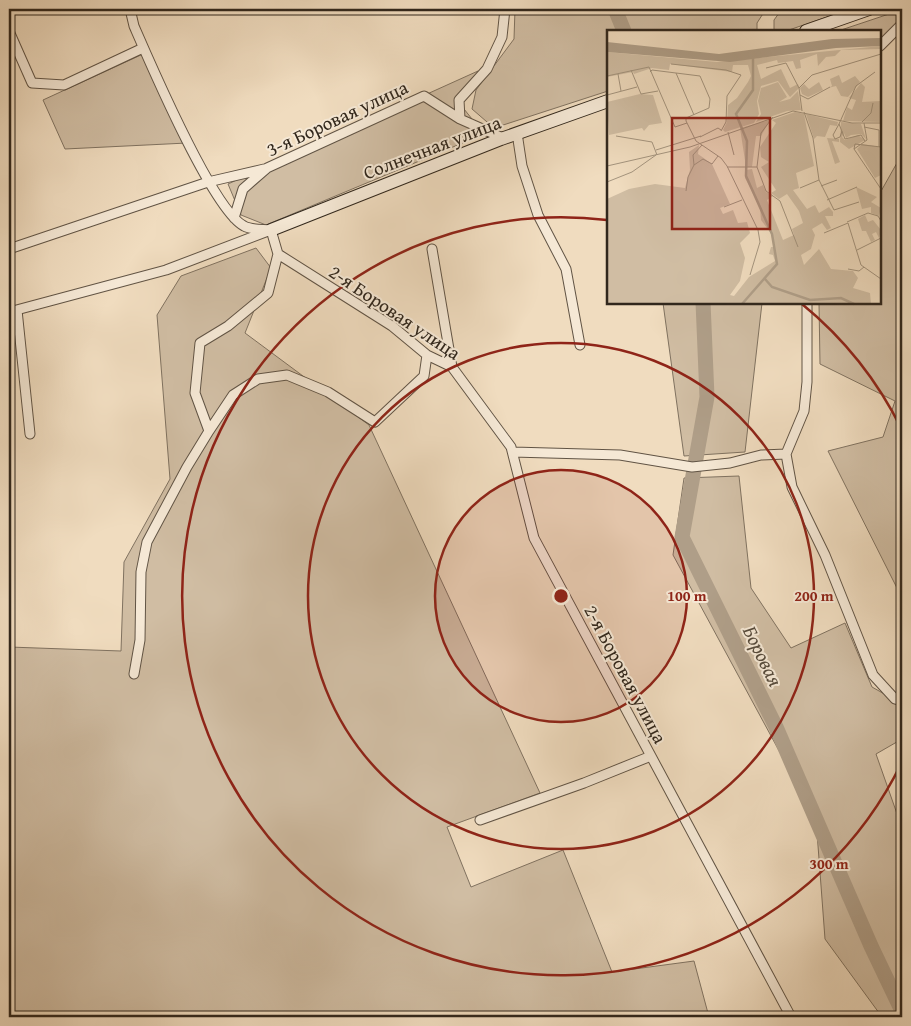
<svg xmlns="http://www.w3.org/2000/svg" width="911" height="1026" font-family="'Gentium Book Plus',serif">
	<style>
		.green { fill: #d0bda3; stroke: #807260 }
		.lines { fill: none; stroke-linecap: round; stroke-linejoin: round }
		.river { stroke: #af9e88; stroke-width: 15 }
		.street-casing { stroke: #615445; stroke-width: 11 }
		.secondary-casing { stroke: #31271c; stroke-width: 14 }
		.street { stroke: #f5e8d5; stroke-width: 9 }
		.secondary { stroke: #f5e8d5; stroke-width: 12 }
		.ring { fill: none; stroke: #8f2418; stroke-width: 2.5 }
		.labels { text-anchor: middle; stroke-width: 4; stroke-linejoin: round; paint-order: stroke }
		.street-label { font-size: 19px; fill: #31271c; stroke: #f5e8d5 }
		.water-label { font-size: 20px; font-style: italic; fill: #574b3c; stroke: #f5e8d5 }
		.inset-river { fill: none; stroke: #af9e88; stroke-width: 2.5 }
		.inset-road { fill: none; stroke: #a4947e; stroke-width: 1 }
		.view { fill: #8f2418; fill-opacity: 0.15; stroke: #8f2418; stroke-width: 2.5 }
		.inset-edge { fill: none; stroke: #31271c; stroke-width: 2.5 }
		.centre { fill: #8f2418; stroke: #f5e8d5; stroke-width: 2.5 }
		.ring-label { font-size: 15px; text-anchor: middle; font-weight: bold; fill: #8f2418; stroke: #f5e8d5; stroke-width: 4; stroke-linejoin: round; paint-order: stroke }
	</style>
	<rect width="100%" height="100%" fill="#f0dcbf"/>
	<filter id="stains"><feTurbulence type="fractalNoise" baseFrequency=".004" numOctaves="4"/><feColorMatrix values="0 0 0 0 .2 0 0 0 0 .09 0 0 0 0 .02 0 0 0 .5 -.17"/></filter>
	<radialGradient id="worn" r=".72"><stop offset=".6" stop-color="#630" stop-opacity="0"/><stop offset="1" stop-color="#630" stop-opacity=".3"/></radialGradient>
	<!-- green -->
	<path class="green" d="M515 9H766L757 23V31H608V91L494 128 472 109 476 90 514 39Z
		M782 9H850L786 31H774V20Z
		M901 10 902 19 880 43V31H838Z
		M143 54 187 143 65 149 43 100Z
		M478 71 460 104 484 134 266 225 241 215 228 184Z
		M902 154V598L828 451 883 437 895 401 820 364 819 303 880 302V193Z
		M256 248 271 268 245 333 369 425 540 793 447 827 471 887 563 850 612 972 694 961 709 1017H9V647L121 651 124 562 170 479 157 315 181 276Z
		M663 303H762L745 452 684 456Z
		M739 476 751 588 791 648 845 623 872 687 902 704V739L876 754 902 828V1017H882L825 939 816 819 673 555 684 478Z"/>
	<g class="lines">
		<!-- river -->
		<path class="river" d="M615 9 624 31
			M703 302 707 397 682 537 776 727 871 946 902 1011"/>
		<defs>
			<path id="street" d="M130 9 134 26C151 65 213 210 244 226 251 230 263 229 271 230
				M9 31 32 83 64 85 143 48
				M880 46 902 24
				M460 119 459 100 487 69 502 37 505 9
				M517 133 522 166 538 215 566 269 580 345
				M234 218 243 189 267 168 424 96 460 119 503 138
				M271 230 278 254 392 326 427 355 452 367 511 447 534 538 791 1017
				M9 249 208 182 264 169
				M432 249 452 367
				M807 302V382L804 411 786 454 792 487 825 555 873 675 895 699 902 701
				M17 310 30 434
				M9 312 166 270 268 231
				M209 431 233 395 258 379 287 375 328 392 375 422 424 376 427 355
				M513 452 620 455 692 467 730 463 761 455 786 454
				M134 674 140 640 141 572 147 542 187 467 209 431 195 393 200 343 228 326 268 293 278 254
				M480 820 584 783 651 756"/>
			<path id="secondary" d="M806 31 869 9
				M271 230 501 139 608 101"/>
		</defs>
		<!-- street casing -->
		<use href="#street" class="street-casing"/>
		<!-- secondary casing -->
		<use href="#secondary" class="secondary-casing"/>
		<!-- street -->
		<use href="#street" class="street"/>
		<!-- secondary -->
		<use href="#secondary" class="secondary"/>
	</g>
	<!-- distance rings -->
	<circle cx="561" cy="596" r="126" fill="#8f2418" fill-opacity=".12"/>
	<g class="ring">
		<circle cx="561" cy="596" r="126"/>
		<circle cx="561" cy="596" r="253"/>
		<path d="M902 762A379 379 0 1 1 607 220M802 304A379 379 0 0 1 902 430"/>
	</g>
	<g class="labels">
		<!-- street labels -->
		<g class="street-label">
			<text transform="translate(337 118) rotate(-25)" y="7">3-я Боровая улица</text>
			<text transform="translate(432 147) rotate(-21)" y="7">Солнечная улица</text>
			<text transform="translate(395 312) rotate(34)" y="7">2-я Боровая улица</text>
			<text transform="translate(626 674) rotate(62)" y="7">2-я Боровая улица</text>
		</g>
		<!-- water labels -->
		<g class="water-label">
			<text transform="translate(763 656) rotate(64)" y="7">Боровая</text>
		</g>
	</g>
	<!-- overview -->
	<g transform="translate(607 30)">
		<rect width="274" height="274" fill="#f0dcbf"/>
		<path d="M274 16V19L234 20 228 26 219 27 211 36 210 24 193 30 194 38 189 39 186 31 171 33 170 30 150 35 154 49 174 39 183 58 191 54 192 58 183 67 171 51 154 56 150 71 152 84 147 93 118 102 116 100 120 92 121 75 130 68 141 52 144 46 141 35H126L125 42 63 34 62 40 45 38 27 44 26 42 0 47V22L110 32ZM232 45 235 53 248 46 253 52 241 67 234 66 229 56 221 58 225 56 223 49ZM171 52 180 67 172 72 183 69 191 61 194 80 180 81 149 92 154 84 151 71 154 58ZM212 52 216 60 201 67 195 64 193 58 197 54 202 59ZM254 53 258 57 255 72 274 71V92L236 91 240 77 245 80 249 70 242 68ZM33 64 46 65 55 93 42 95 37 101 35 98 2 105 0 72ZM188 82 197 84 207 136 189 143 192 158 186 160 200 179 208 175 212 183 222 177 226 182V186H218L224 198 220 200 215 193 205 199 208 205 204 219 194 225 197 235 212 219 224 239 246 241 251 248 246 258 263 263 264 274H0V169L22 159 48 154 78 158 83 140 82 122 92 115 91 124 105 134 123 174 113 178 116 184 126 180 131 193 140 192 143 203 133 213 138 228 133 251 123 265 127 266 142 247 168 231 166 225 162 224 164 217H168L165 205 154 190 153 177 138 148 139 140 145 139 150 158 156 155 159 162 166 166 160 170 176 210 187 205 185 199 196 193 192 181 180 164 172 169 164 163 169 160 154 137 162 132 154 127 153 117 169 93 165 90ZM199 84 231 92 230 96 223 95 218 107 210 106 207 109ZM163 90 154 106H149L145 137H139L133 98ZM234 92 254 94 259 109 254 104 244 105 239 108 237 103 235 107 238 110 251 105 258 110 242 119 233 112ZM220 108 232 109V112L225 111 233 132 228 134ZM255 114 274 117V145L268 148 250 119ZM249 157 270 167 264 172 274 178 272 186 264 183V177L255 179ZM258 185 261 192 266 190 274 200 272 208 269 202 265 204 268 210 264 212 259 201H255L251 189Z" fill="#d0bda3"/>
		<path d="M274 8V16L229 18 123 32 0 22V12L112 24 225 9Z" fill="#af9e88"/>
		<path class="inset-river" d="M158 249 165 257 203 270 234 268 247 274M135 274 170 234 165 204 139 146 140 111 129 84 146 60V27"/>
		<path class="inset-road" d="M64 34 119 40 134 45 120 66 119 92 114 101M159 38 179 33 192 58M24 40 34 64 51 61M43 42 45 40 93 46 103 69 102 78 79 88V91L89 111 114 128 120 136 151 200 153 212 143 245M69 43 87 85M11 44 14 61M0 46 42 37 68 97 80 93M0 65 30 57M193 65 201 69 223 57M195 81 192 58 205 45 274 24M166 87 154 103 150 137 159 161 173 171 191 217M255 92 264 83 266 73M257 93 260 110 247 119 274 159M232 94 226 105 228 109 233 107 235 101M257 97 272 100V117M121 102 127 125M9 106 45 112 50 125M93 107 111 98 114 100M258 111 254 105 238 109 232 94 249 56 268 42M247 119 248 114 274 117M49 120 94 106M87 135 96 129 105 134 111 126M0 136 83 117 186 81 245 93H274M120 137H150M212 150 227 180 252 172M0 152 25 142 49 125M214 156 230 150M193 158 212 150 206 108 197 82M79 161 81 147 87 135 86 125 95 115M220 170 250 157M117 177 135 170M240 192 261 183 271 186 274 191M217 203 241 193 254 235 274 249M250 220 274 208M241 239 252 241 257 237"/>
		<path class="view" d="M65 88H163V199H65Z"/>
		<rect width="274" height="274" class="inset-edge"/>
	</g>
	<circle cx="561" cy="596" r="8" class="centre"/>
	<g class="ring-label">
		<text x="687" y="601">100 m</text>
		<text x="814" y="601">200 m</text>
		<text x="829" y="869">300 m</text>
	</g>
	<!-- margin -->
	<rect width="911" height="1026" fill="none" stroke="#f0dcbf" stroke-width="30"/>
	<rect x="10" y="10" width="891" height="1006" fill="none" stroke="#31271c" stroke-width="2.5"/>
	<rect x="15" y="15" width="881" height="996" fill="none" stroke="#31271c"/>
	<rect width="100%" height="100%" filter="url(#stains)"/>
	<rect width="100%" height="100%" fill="url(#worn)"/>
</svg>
